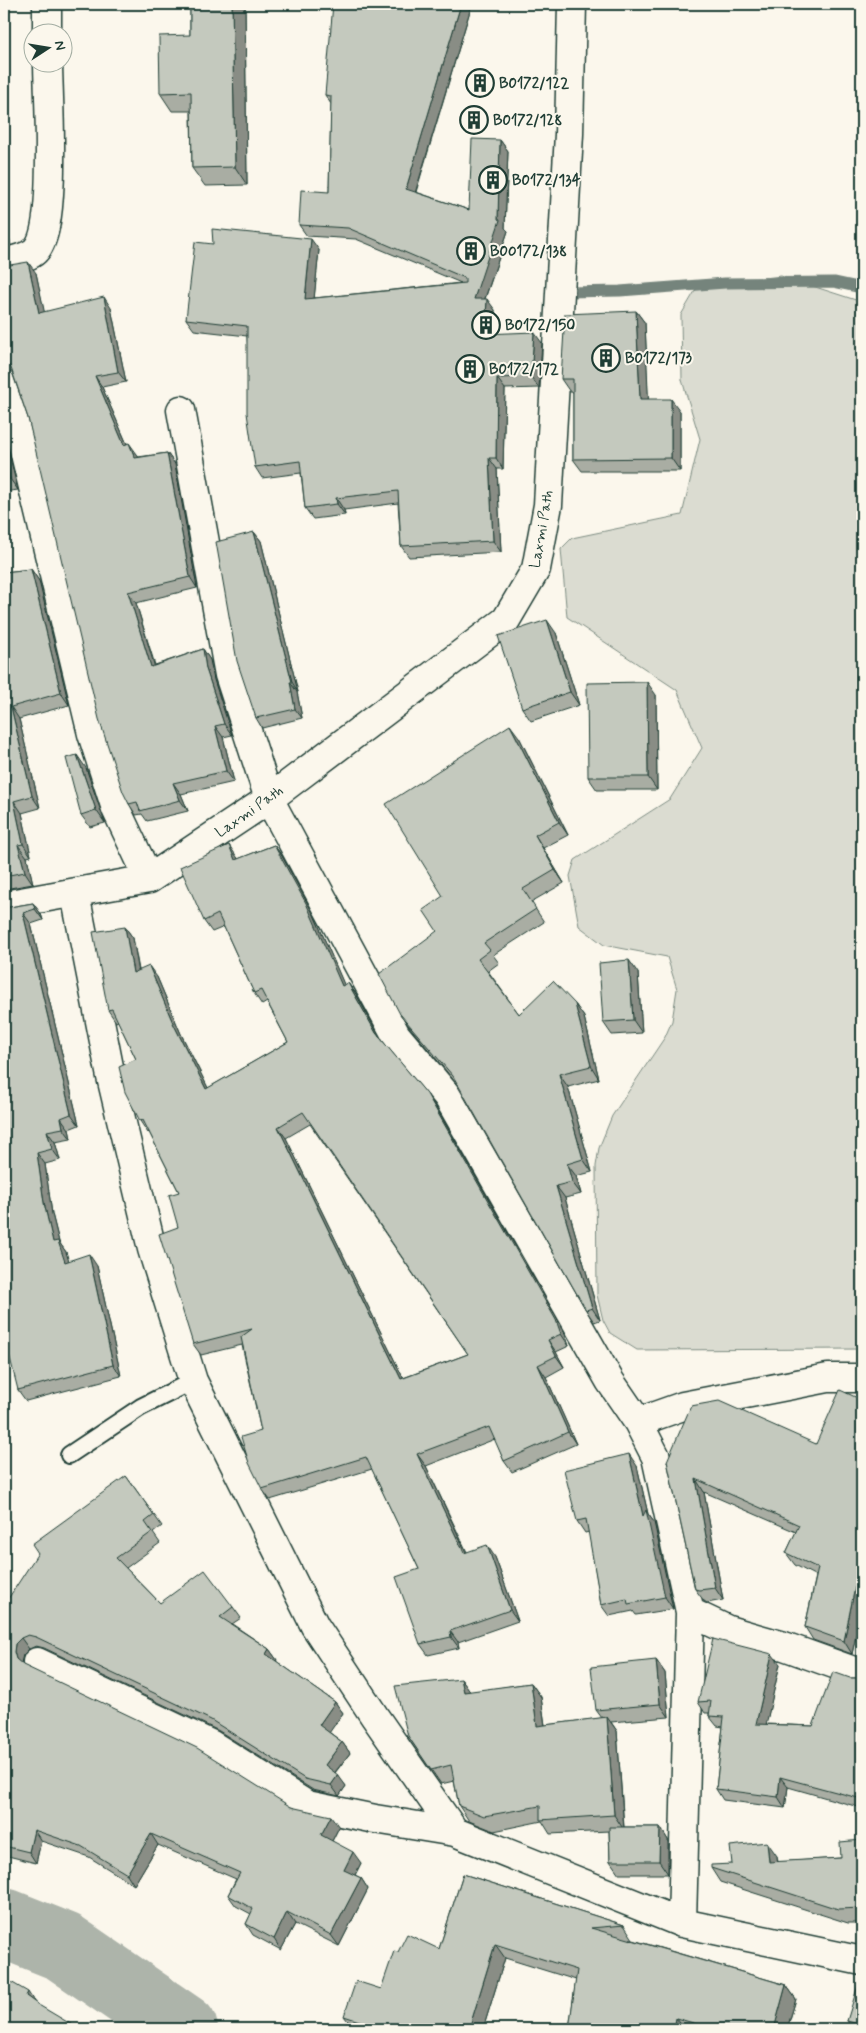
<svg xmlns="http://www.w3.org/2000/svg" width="866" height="2033" font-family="Mynerve,sans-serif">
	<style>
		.green { fill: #dbdcd1; stroke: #7d8c82 }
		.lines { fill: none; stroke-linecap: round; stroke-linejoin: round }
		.stream { stroke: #74847b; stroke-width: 11 }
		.river { stroke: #adb4aa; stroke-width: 70 }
		.service-casing { stroke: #1f3d34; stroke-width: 20 }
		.minor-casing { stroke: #1f3d34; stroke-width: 31 }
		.service { stroke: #fbf7ec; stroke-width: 16 }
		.minor { stroke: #fbf7ec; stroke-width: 28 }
		.wall { fill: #a9ada3; stroke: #1f3d34; fill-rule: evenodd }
		.shaded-wall { fill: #898d85; stroke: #1f3d34 }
		.building { fill: #c4c9be; stroke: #1f3d34; fill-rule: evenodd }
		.labels { text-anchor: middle; stroke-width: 4; stroke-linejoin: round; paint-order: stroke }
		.poi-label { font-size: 15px; font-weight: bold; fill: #1f3d34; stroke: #fbf7ec; text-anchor: start }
		.street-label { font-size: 15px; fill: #1f3d34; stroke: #fbf7ec }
	</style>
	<rect width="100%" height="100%" fill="#fbf7ec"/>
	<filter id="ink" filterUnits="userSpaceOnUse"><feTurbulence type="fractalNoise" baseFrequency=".02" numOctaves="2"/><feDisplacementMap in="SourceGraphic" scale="10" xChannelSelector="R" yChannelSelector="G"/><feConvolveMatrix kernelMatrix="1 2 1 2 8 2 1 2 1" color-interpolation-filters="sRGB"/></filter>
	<g filter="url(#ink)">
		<!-- green -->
		<path class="green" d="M781 276 862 302V1349L637 1350 610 1333 603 1320 597 1295 596 1166 599 1148 612 1116 665 1037 672 1021 677 989 667 957 604 945 579 926 570 876 575 860 670 799 702 748 677 690 567 617 561 549 572 538 682 515 700 439 682 380 681 315 698 286Z"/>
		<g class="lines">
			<!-- stream -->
			<path class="stream" d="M567 292 620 291 725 283 834 282 862 288"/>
			<!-- river -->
			<path class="river" d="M4 1923 64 1947 183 2029"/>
			<defs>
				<path id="service" d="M69 1455 141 1407 193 1381"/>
				<path id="minor" d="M47 4V32
					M4 263C13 260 29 257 35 251 58 229 48 97 48 62
					M4 384 20 433 92 734 116 809 149 879
					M181 410 229 675 269 799 396 1035 448 1097 610 1381 638 1422
					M75 894 111 1077 152 1249 193 1381 315 1626 375 1717 455 1832 682 1923 862 1961
					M4 905 149 879 269 799 506 620 536 569 548 505 569 134 572 4
					M690 1612 728 1630 784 1646 862 1674
					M37 1662 212 1745 307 1805 375 1819 455 1832
					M682 1923 690 1612 656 1457 638 1422 683 1406 828 1378H862"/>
			</defs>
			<!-- service casing -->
			<use href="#service" class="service-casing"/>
			<!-- minor casing -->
			<use href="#minor" class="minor-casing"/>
			<!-- service -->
			<use href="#service" class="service"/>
			<!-- minor -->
			<use href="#minor" class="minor"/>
		</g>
		<!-- wall -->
		<path class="wall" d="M190 4H245L247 185 205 186 192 168 191 111H172L160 93 190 35Z
			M382 4H472L416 192 469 210 500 140 508 151 505 228 508 231 485 299 495 310 494 334 542 343 539 388 505 389 503 469H497L501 552 409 557 401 546 398 503 344 510 345 515 313 519 305 508 301 473 262 478 255 467 247 336 194 330 186 319 213 244 319 250 314 298 461 283 356 239 307 236 299 225 329 192 331 104 325 95 382 7Z
			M4 105 7 124H5L8 151H4Z
			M4 166 10 245 4 248Z
			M4 266 36 273 44 312 111 308 126 382 102 387 127 444 137 454 138 457 167 453 175 464 197 588 136 603 155 665 203 649 210 660 214 680 232 735 223 737 234 782 181 794 188 811 147 821 142 814 136 815 129 804 28 418 12 372 4 369Z
			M636 311 645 323 648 399 680 411V471H582L573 459V392H570L561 379Z
			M4 434 18 490 4 492Z
			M254 532 261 541 298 692H297L302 718 262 728 256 718Z
			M31 569 39 581 69 705 19 719 40 808 22 813 31 856 27 857 33 884 4 889V572Z
			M556 633 579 705 531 721 522 708Z
			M656 695 657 790H597L588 777Z
			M519 737 568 835 543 848 564 883 531 902 544 922 493 955 499 963 488 971 519 1014 575 1004 584 1017 599 1079 568 1087 592 1172 576 1176 581 1194 565 1198 600 1320 594 1322 586 1310 456 1083 409 1026 400 1014 437 931 443 896Z
			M86 768 105 823 90 827 81 815Z
			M274 845 282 856 314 915 344 985 348 983 356 994 381 1039 435 1106 564 1331 569 1346 556 1352 564 1367 546 1377 576 1444 512 1472 504 1461 495 1439 426 1466 467 1552 495 1557 518 1621 458 1642 459 1648 428 1655 420 1644 419 1569 372 1469 270 1500 262 1489 261 1431 242 1345 201 1355 193 1344 178 1227 179 1192 149 1132 148 1133 140 1121 136 1059 118 1021 116 1022 108 1010 125 927 133 938 139 970 157 977 181 1034 208 1088 288 1042 267 1002 262 1005 254 993 224 927 212 932 204 921 237 857 238 859ZM310 1124 468 1354 403 1378 286 1138Z
			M33 903 41 914 43 920 31 924 79 1125 69 1129 71 1139 55 1142 60 1160 45 1164 52 1214 59 1242 66 1252 68 1261 97 1266 121 1376 26 1401 18 1390 4 908Z
			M638 973 642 1033 612 1035 603 1022Z
			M862 1400V1608L852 1654 813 1640 805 1627 816 1576 795 1565 786 1553 796 1532 704 1492 723 1600 707 1603 704 1601 695 1589 667 1461 816 1444Z
			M637 1466 648 1514 654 1522 673 1609 636 1615 633 1611 609 1616 601 1605 589 1532 585 1533 577 1521Z
			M126 1476 162 1526 153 1533 160 1543 126 1568 160 1603 233 1607 241 1618 232 1624 269 1649 277 1660 276 1661 335 1702 343 1713 329 1732 342 1742 350 1753 335 1773 346 1786 339 1796 313 1790 219 1731 44 1648 36 1646 29 1649 23 1655 21 1663 22 1665 291 1807 339 1827 332 1841 361 1863 355 1875 361 1878 368 1889 339 1946 295 1924 281 1950 253 1935 246 1924 251 1914 236 1906 228 1895 236 1879 158 1845 134 1885 89 1857 41 1841 36 1863 4 1855V1605Z
			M656 1660 665 1673 669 1717 611 1722 617 1731 624 1827H660L668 1840V1874H619L610 1861 609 1831 550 1834 542 1821 494 1831 469 1821 459 1806 454 1781 441 1784 408 1736 461 1679 470 1692 531 1683 541 1697 545 1725 602 1718 596 1710Z
			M780 1664 766 1724 813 1726 850 1678H858L862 1676V1808L788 1787 785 1808 723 1800 716 1789 723 1727 717 1726 709 1716V1713H705L698 1702Z
			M862 1840V1923H848L720 1882 711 1868 777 1856 778 1862 841 1858Z
			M463 1874 624 1925 633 1939H630L786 1985 796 1999 787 2029H569L576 1980 505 1958 483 2029H354L344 2016 381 1989 398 1952 439 1949Z
			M862 1983V2029H853L847 2021Z"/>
		<!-- shaded-wall -->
		<path class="shaded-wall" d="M232 4H245L247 185 235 167Z
			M461 4H472L413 200 406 189Z
			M4 105 7 124 4 119Z
			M4 122 5 124 8 151 4 145Z
			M500 140 508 151 505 228 508 231 481 310 474 299 498 219Z
			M4 166 10 245 4 236Z
			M311 239 319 250 313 310 305 299Z
			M28 262 36 273 47 324 39 313Z
			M104 297 111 308 126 382 118 372Z
			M487 299 495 310 493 345 485 334Z
			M636 311 645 323 649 412 640 399Z
			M534 332 542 343 539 388 531 377Z
			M95 376 102 387 132 456 124 445Z
			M497 378 505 389 503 469 496 458Z
			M671 399 680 411V471L671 458Z
			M4 434 5 437 18 490 10 479 4 453Z
			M129 443 137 454 143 469 135 458Z
			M167 453 175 464 197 588 190 577Z
			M489 458 497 469 501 552 493 541Z
			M336 498 344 510 345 515 337 504Z
			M254 532 261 541 298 692 292 682Z
			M31 569 39 581 69 705 61 693Z
			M128 592 136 603 158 678 151 667Z
			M547 620 556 633 579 705 570 692Z
			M203 649 210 660 214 680 232 735 224 724 206 669Z
			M290 682 297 692 302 718 295 709Z
			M647 682 656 695 657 790 648 777Z
			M11 707 19 719 40 808 32 796Z
			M510 725 519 737 568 835 559 822Z
			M215 726 223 737 234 782 226 771Z
			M77 755 86 768 105 823 96 810Z
			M173 783 181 794 188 811 180 800Z
			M14 801 22 813 31 856 23 844Z
			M535 835 543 848 564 883 555 870Z
			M18 845 27 857 33 884 25 872Z
			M229 845 237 857 243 871 235 860Z
			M274 845 282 856 314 915 350 998 342 986Z
			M33 903 41 914 43 920 35 909Z
			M23 913 31 924 79 1125 71 1114Z
			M125 927 133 938 141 984 133 973Z
			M629 960 638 973 642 1033 633 1020Z
			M149 966 157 977 181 1034 214 1100 206 1089 173 1023Z
			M348 983 356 994 384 1045 376 1033Z
			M575 1004 584 1017 599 1079 591 1066Z
			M559 1074 568 1087 592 1172 583 1159Z
			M427 1094 435 1106 564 1331 569 1346 561 1334Z
			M61 1118 69 1129 71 1139 63 1128Z
			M278 1127 286 1138 409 1390 401 1379Z
			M47 1131 55 1142 60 1160 52 1149Z
			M37 1153 45 1164 52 1214 59 1242 66 1252 73 1274 65 1262 53 1242 44 1203Z
			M567 1164 576 1176 581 1194 572 1182Z
			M556 1186 565 1198 600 1320 592 1308Z
			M89 1254 97 1266 121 1376 113 1365Z
			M548 1340 556 1352 564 1367 556 1356Z
			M538 1365 546 1377 576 1444 568 1432Z
			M417 1454 426 1466 472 1565 464 1553Z
			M629 1454 637 1466 648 1514 654 1522 673 1609 665 1597 643 1516Z
			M696 1479 704 1492 723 1600 715 1588Z
			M487 1545 495 1557 518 1621 510 1610Z
			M855 1587 862 1597V1608L852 1654 844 1641Z
			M450 1631 458 1642 459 1648 451 1637Z
			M21 1638 29 1649 23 1655 21 1663 24 1670 16 1659 14 1652 15 1644Z
			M269 1649 277 1660 274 1665 266 1654Z
			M772 1654 780 1664 764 1734 756 1724Z
			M656 1660 665 1673 669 1717 660 1704Z
			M461 1679 471 1693 464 1692Z
			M531 1683 541 1697 547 1741 537 1726Z
			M335 1702 343 1713 327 1736 319 1725Z
			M607 1717 617 1731 624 1830 614 1815Z
			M342 1742 350 1753 332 1776 325 1765Z
			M338 1775 346 1786 339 1796 331 1785Z
			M780 1777 788 1787 785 1808 778 1797Z
			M331 1816 339 1827 329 1847 321 1835Z
			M660 1827 668 1840V1874L659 1861Z
			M34 1830 41 1841 36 1863 29 1852Z
			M151 1834 158 1845 134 1885 127 1874Z
			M767 1842 777 1856 779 1876 769 1862Z
			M353 1852 361 1863 352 1881 344 1870Z
			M361 1878 368 1889 339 1946 331 1935Z
			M287 1912 295 1924 281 1950 274 1939Z
			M495 1944 505 1958 483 2029H469Z
			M786 1985 796 1999 787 2029H774Z
			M28 1992 35 2003 26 1996Z
			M676 2018 684 2029H674Z"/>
		<!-- building -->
		<path class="building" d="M190 4H232L235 167 192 168 191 92 160 93 159 36 190 35Z
			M333 4H349L382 7V4H461L406 189 469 210 472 139 500 140 498 219 500 220 474 299H487L485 334 534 332 531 377 497 378 496 458H489L493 541 401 546 398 491 336 498 337 504 305 508 300 461 255 467 247 413V326L186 319 195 242 213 244 212 229 311 239 305 299 465 283V278L348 228 299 225 301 190 329 192 331 96 325 95Z
			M28 262 39 313 104 297 118 372 95 376 124 445 129 443 135 458 167 453 190 577 128 592 151 667 203 649 206 669 224 724 215 726 226 771 173 783 180 800 140 811 137 802 129 804 123 792 99 719 28 418 11 368 6 361 4 360V266Z
			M636 311 640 399H671V458L573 459V379H561L565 314Z
			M4 453 10 479 4 480Z
			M254 532 292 682H290L295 709 256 718 237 661 216 542Z
			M31 569 61 693 11 707 32 796 14 801 23 844 18 845 25 872 4 876V572Z
			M547 620 570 692 522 708 498 636Z
			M647 682 648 777H588L587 683Z
			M510 725 559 822 535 835 555 870 523 889 536 909 484 943 490 950 478 959 519 1014 553 981 575 1004 591 1066 559 1074 583 1159 567 1164 572 1182 556 1186 592 1308 586 1310 453 1076 400 1014 379 974 437 931 423 910 443 896 386 804Z
			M77 755 96 810 81 815 66 758Z
			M229 845 235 860 274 845 306 903 342 986 348 983 376 1033 427 1094 556 1320 561 1334 548 1340 556 1356 538 1365 568 1432 504 1461 489 1427 417 1454 464 1553 487 1545 510 1610 450 1631 451 1637 420 1644 396 1577 419 1569 366 1457 262 1489 249 1463 241 1437 261 1431 241 1337 252 1329 193 1344 159 1234 178 1227 169 1195 179 1192 143 1120 140 1121 125 1092 119 1067 136 1059 112 1009 108 1010 93 932 125 927 133 973 149 966 173 1023 206 1089 288 1042 261 990 254 993 218 914 204 921 180 867ZM303 1112 468 1354 401 1379 278 1127Z
			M33 903 35 909 23 913 71 1114 61 1118 63 1128 47 1131 52 1149 37 1153 44 1203 53 1242 58 1241 65 1262 89 1254 113 1365 18 1390 4 1334V908Z
			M629 960 633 1020 603 1022 599 963Z
			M840 1390 862 1400V1591L855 1587 844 1641 805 1627 818 1568 786 1553 799 1525 696 1479 715 1588 699 1590 695 1589 667 1461 691 1406 719 1401 816 1444Z
			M629 1454 643 1516 646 1510 665 1597 628 1604 627 1599 601 1605 586 1519 577 1521 564 1470Z
			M126 1476 154 1515 145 1522 152 1532 116 1558 160 1603 205 1570 233 1607 220 1617 269 1649 266 1654 335 1702 319 1725 342 1742 325 1765 338 1775 331 1785 305 1779 211 1720 36 1637 28 1635 21 1638 15 1644 14 1652 16 1659 23 1665 197 1748 291 1807 331 1816 321 1835 353 1852 344 1870 361 1878 331 1935 287 1912 274 1939 246 1924 253 1909 228 1895 240 1873 151 1834 127 1874 81 1846 34 1830 29 1852 4 1846V1605L38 1553 32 1544Z
			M713 1639 772 1654 756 1724 813 1726 833 1672 850 1678H858L862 1676V1799L780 1777 778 1797 716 1789 724 1717 709 1716 711 1701 698 1702Z
			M656 1660 660 1704 596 1710 591 1667Z
			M461 1679 464 1692 531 1683 537 1726 607 1717 614 1815 540 1820V1806L484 1816 459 1806 451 1765 431 1770 408 1736 395 1686Z
			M609 1827H660L659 1861H610Z
			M862 1840V1908L838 1909 711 1868V1865L732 1864 730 1846 767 1842 769 1862 841 1858 840 1842Z
			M463 1874 624 1925 591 1928 786 1985 774 2029H714L676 2018 674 2029H569L577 1970 495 1944 469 2029H384L344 2016 356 1981 381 1989 394 1951 398 1952 407 1934 439 1949Z
			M4 1978 28 1992 26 1996 37 2004 79 2029H4Z
			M859 1982 862 1983V2025L847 2021Z"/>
	</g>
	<!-- icons -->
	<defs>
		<symbol id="building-ring" viewBox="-11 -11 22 22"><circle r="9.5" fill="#fbf7ec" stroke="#1f3d34" stroke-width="1.5"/><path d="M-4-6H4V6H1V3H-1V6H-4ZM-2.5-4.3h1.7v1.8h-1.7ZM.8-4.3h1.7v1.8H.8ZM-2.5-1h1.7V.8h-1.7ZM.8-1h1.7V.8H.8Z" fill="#1f3d34"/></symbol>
	</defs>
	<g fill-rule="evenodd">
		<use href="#building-ring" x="464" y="67" width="32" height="32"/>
		<use href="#building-ring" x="458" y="104" width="32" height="32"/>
		<use href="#building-ring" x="477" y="164" width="32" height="32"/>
		<use href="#building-ring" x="455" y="235" width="32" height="32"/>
		<use href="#building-ring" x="470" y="309" width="32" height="32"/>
		<use href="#building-ring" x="590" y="342" width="32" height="32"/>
		<use href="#building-ring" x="454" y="353" width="32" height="32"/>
	</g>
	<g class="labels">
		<!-- poi labels -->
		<g class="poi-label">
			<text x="499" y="88">B0172/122</text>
			<text x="493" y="125">B0172/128</text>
			<text x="512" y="185">B0172/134</text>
			<text x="490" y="256">B00172/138</text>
			<text x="505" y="330">B0172/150</text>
			<text x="625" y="363">B0172/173</text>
			<text x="489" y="374">B0172/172</text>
		</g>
		<!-- street labels -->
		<g class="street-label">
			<text transform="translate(541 529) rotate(-80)" y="5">Laxmi Path</text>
			<text transform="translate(249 811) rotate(-35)" y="5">Laxmi Path</text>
		</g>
	</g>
	<!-- margin -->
	<rect width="866" height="2033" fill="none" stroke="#fbf7ec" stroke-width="20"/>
	<rect x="10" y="10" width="846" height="2013" fill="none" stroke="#1f3d34" stroke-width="2" filter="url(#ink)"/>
	<!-- north arrow -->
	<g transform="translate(48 48) rotate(78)"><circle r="24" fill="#fbf7ec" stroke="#a3ada2"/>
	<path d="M0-4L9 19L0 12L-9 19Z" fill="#1f3d34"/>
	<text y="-8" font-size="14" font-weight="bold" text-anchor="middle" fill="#1f3d34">N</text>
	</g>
</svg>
